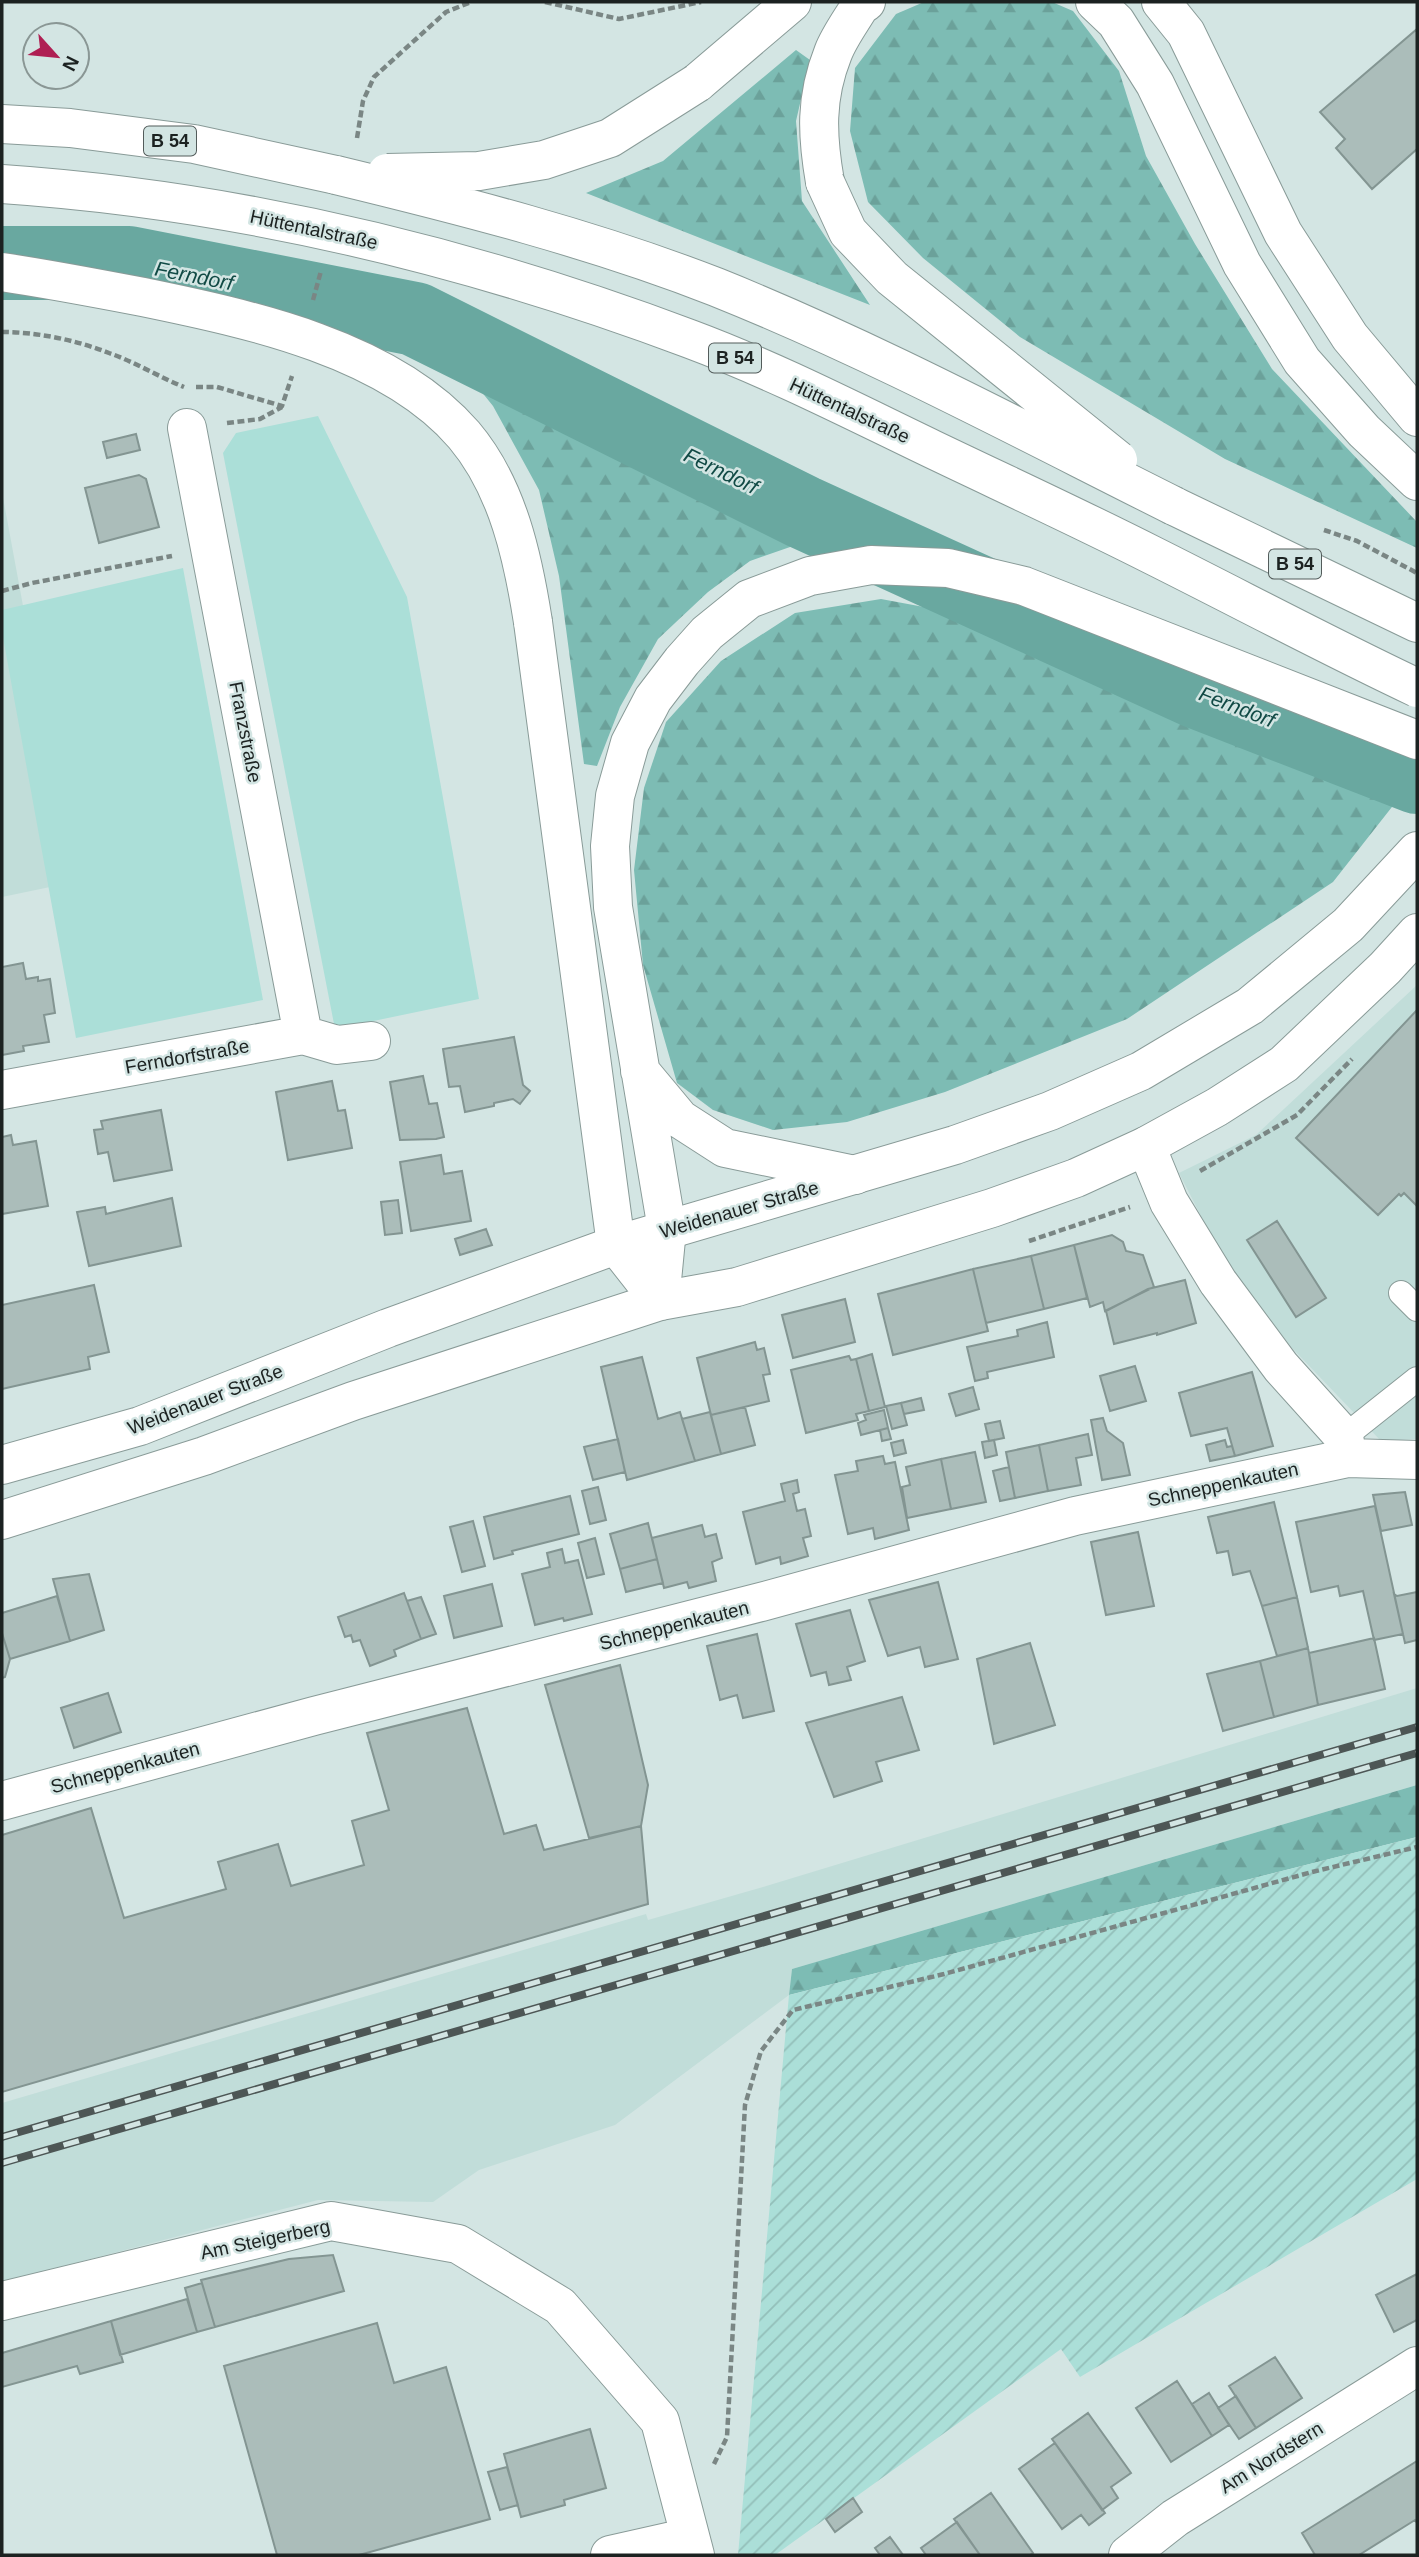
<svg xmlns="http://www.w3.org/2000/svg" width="1419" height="2557" font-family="Arial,sans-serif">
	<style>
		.built { fill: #c1ddd9 }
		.forest { fill: url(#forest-firs) }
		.park { fill: #abdfd8 }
		.garden { fill: url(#garden-furrows) }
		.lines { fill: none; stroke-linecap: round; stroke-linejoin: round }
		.river { stroke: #69a8a0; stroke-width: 74 }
		.building { fill: #abbdba; stroke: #839592; stroke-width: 2 }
		.service-casing { stroke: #899b98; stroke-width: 26 }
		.minor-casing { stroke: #899b98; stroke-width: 40 }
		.secondary-casing { stroke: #899b98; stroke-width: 40 }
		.trunk-casing { stroke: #899b98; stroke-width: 40 }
		.path { stroke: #7a8684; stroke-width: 4.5; stroke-dasharray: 7 3.5; stroke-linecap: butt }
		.service { stroke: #fff; stroke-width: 24 }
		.minor { stroke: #fff; stroke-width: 38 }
		.secondary { stroke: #fff; stroke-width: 38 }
		.trunk { stroke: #fff; stroke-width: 38 }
		.rail-casing { stroke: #4d5655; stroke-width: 8 }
		.rail { stroke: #d3e5e3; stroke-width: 5; stroke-dasharray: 16; stroke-linecap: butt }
		.trunk-bridge-casing { stroke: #899b98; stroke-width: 40; stroke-linecap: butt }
		.trunk-bridge { stroke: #fff; stroke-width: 38 }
		.labels { text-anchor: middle; stroke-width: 5; stroke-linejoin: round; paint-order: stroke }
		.shield { fill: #d3e5e3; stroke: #535c5b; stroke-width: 2 }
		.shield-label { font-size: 18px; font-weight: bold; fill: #1c2221 }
		.street-label { font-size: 19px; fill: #1c2221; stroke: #d3e5e3 }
		.water-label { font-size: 21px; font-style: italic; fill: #114a45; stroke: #d3e5e3 }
	</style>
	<defs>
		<pattern id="forest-firs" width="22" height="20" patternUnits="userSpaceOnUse" patternTransform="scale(1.75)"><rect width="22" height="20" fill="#7dbcb4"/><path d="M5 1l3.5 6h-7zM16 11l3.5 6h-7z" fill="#6ba19a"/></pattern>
		<pattern id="garden-furrows" width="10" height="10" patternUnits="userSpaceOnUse" patternTransform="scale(1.75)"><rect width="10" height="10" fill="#abdfd8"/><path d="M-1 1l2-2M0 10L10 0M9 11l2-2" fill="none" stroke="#93bfb9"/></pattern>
	</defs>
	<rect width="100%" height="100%" fill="#d3e5e3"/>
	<!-- built -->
	<path class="built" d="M2 492 74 882 2 897Z
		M1417 985V1439L1381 1441 1292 1348 1220 1253 1179 1173 1256 1135Z
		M1417 1688V1785L792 1969 789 1995 615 2125 479 2170 433 2202 318 2200 2 2282V2103L646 1914 648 1920 763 1887Z"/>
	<!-- forest -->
	<path class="forest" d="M924 2H1052L1073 11 1119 71 1146 156 1195 244 1272 369 1417 522V548L1225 459 1020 337 923 258 868 202 850 131 855 68 896 14Z
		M796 50 810 60 796 121 802 201 870 305 586 193 663 161Z
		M447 349 816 538 750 561 708 592 658 639 620 707 597 766 584 764 559 576 539 490 493 406Z
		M881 599 1032 627 1410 784 1333 882 1127 1019 945 1092 847 1122 773 1130 713 1110 677 1083 643 965 634 870 644 788 666 722 721 661 795 613Z
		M1417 1785V1837L789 1995 792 1969Z"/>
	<!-- park -->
	<path class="park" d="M318 416 407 597 479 999 335 1029 223 453 236 433Z
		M183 568 263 1000 76 1038 2 632V610Z"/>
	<!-- garden -->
	<path class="garden" d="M1417 1837V2179L1080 2377 1061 2349 775 2555H738L789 1995Z"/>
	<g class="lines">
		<!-- river -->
		<path class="river" d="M2 263H129L415 319 803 512 1198 692 1417 777"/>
	</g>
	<!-- building -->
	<path class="building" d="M1417 29V149L1372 189 1336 148 1345 139 1320 112Z
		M136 434 140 450 107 458 103 442Z
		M139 475 146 479 159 527 99 543 85 488Z
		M23 963 26 979 38 977V981L50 979 55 1013 44 1015 49 1042 23 1046 24 1051 2 1055V967Z
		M1417 1010V1206L1404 1193 1401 1196 1399 1194 1378 1215 1296 1138Z
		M514 1037 523 1085 530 1091 520 1104 513 1099 494 1103V1106L465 1112 460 1086 449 1087 443 1049Z
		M423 1076 429 1104 437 1103 444 1137 436 1139 400 1140 390 1082Z
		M332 1081 338 1111 345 1110 352 1148 288 1160 276 1092Z
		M161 1110 172 1170 114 1181 108 1152 98 1154 94 1130 103 1129 101 1121Z
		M11 1135 13 1145 36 1141 48 1206 2 1214V1137Z
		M441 1155 444 1174 462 1171 471 1221 411 1231 400 1162Z
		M172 1198 181 1246 89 1266 77 1212 105 1207 106 1214Z
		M398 1200 402 1233 385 1235 381 1202Z
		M1277 1221 1326 1298 1296 1317 1247 1240Z
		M486 1229 492 1245 460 1255 455 1239Z
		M1112 1235 1123 1242 1126 1251 1143 1255 1154 1287 1105 1311 1103 1302 1090 1307 1074 1245Z
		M1074 1245 1087 1298 1044 1309 1031 1256Z
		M1031 1256 1044 1309 986 1323 973 1269Z
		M973 1269 988 1331 893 1355 878 1294Z
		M1185 1280 1196 1323 1157 1335V1333L1114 1344 1106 1311 1148 1289Z
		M94 1285 109 1352 88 1357 90 1369 2 1389V1305Z
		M845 1299 855 1342 793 1358 782 1315Z
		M1047 1322 1054 1357 987 1372 988 1378 975 1381 967 1347 1018 1336 1017 1330Z
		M755 1342 757 1350 764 1348 770 1374 763 1375 769 1401 711 1415 697 1358Z
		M872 1354 885 1407 869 1411 856 1359Z
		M849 1356 851 1360 856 1359 869 1411 856 1414 858 1420 806 1433 791 1370Z
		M642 1357 658 1419 680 1412 695 1461 627 1480 601 1367Z
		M1135 1366 1146 1401 1110 1411 1100 1376Z
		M1252 1372 1273 1446 1235 1456 1227 1428 1191 1436 1179 1393Z
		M973 1387 979 1409 956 1416 949 1394Z
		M921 1398 924 1410 904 1414 901 1403Z
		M901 1403 907 1425 892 1429 886 1406Z
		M745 1407 755 1445 721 1454 711 1415Z
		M884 1410 888 1428 861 1435 858 1423 866 1420 864 1415Z
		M710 1412 721 1454 695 1461 682 1419Z
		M1103 1418 1107 1431 1123 1443 1130 1475 1102 1480 1091 1420Z
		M1000 1421 1004 1438 989 1441 985 1424Z
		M888 1428 891 1439 882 1441 880 1430Z
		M1088 1434 1092 1455 1076 1458 1081 1485 1048 1491 1039 1445Z
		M618 1439 625 1472 593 1480 584 1447Z
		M903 1440 906 1453 894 1456 891 1443Z
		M994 1440 997 1455 985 1458 982 1442Z
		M1225 1440 1227 1447 1232 1446 1235 1456 1210 1461 1206 1445Z
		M1039 1445 1048 1491 1015 1498 1006 1452Z
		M975 1452 986 1502 951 1509 941 1459Z
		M883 1456 885 1464 895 1462 909 1530 875 1539 873 1528 848 1534 835 1475 858 1471 856 1461Z
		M941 1459 951 1509 907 1518 902 1487 910 1485 906 1467Z
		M1009 1467 1015 1498 1000 1501 993 1471Z
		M797 1480 799 1492 793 1494 797 1511 805 1509 811 1536 803 1538 808 1556 781 1564 780 1557 756 1564 743 1512 785 1501 781 1484Z
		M598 1487 606 1520 590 1524 582 1491Z
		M1405 1492 1412 1525 1381 1531 1373 1495Z
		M570 1496 579 1534 512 1551 513 1554 494 1559 484 1517Z
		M1274 1502 1297 1597 1262 1606 1250 1571 1233 1575 1228 1551 1217 1553 1208 1517Z
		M1375 1506 1403 1634 1374 1640 1363 1591 1340 1596 1338 1586 1311 1592 1296 1522Z
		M473 1521 485 1566 462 1572 450 1527Z
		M648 1523 657 1559 620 1569 610 1534Z
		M702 1525 705 1537 716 1534 722 1558 712 1562 716 1581 689 1588 687 1582 664 1588 652 1538Z
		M1138 1532 1154 1606 1106 1615 1091 1542Z
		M595 1538 604 1574 587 1578 578 1543Z
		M562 1549 565 1563 578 1560 592 1614 564 1621 563 1618 535 1625 522 1574 550 1567 547 1553Z
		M657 1559 663 1583 626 1592 620 1569Z
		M89 1574 104 1630 70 1641 53 1579Z
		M938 1582 958 1659 925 1667 920 1647 888 1656 869 1600Z
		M492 1584 502 1626 454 1638 444 1596Z
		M1417 1592V1640L1405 1643 1394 1594 1397 1596Z
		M404 1593 421 1639 394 1650 396 1656 370 1666 360 1640 353 1642 351 1635 345 1637 338 1617Z
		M57 1596 70 1641 10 1659 2 1633V1613Z
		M421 1597 436 1634 421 1639 407 1601Z
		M1297 1597 1308 1648 1277 1656 1262 1606Z
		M850 1610 865 1661 847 1667 851 1680 829 1685 826 1672 811 1676 796 1624Z
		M2 1633 10 1659 5 1677 2 1678Z
		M757 1634 774 1711 743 1718 737 1695 720 1700 707 1646Z
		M1374 1638 1385 1689 1318 1705 1309 1653Z
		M1030 1643 1055 1725 994 1744 977 1659Z
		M1308 1648 1318 1705 1274 1717 1260 1661Z
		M1260 1661 1274 1717 1223 1731 1207 1674Z
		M620 1665 648 1785 641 1826 589 1838 545 1685Z
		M108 1693 121 1732 74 1748 61 1708Z
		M902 1697 919 1750 876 1762 882 1781 834 1797 806 1723Z
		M467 1708 504 1834 536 1825 544 1850 641 1826 648 1904 2 2092V1835L91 1808 124 1918 226 1889 218 1862 278 1844 291 1886 364 1865 352 1821 389 1810 367 1733Z
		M333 2255 344 2291 215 2327 201 2280 289 2259Z
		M1417 2274V2320L1394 2332 1376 2295Z
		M202 2283 215 2327 197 2332 185 2288Z
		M187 2299 197 2332 120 2355 111 2321Z
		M111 2321 123 2362 80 2374 77 2366 2 2387V2353Z
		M377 2323 394 2383 446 2367 490 2519 359 2555H277L224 2366Z
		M1275 2357 1302 2398 1256 2428 1229 2386Z
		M1177 2381 1212 2436 1171 2462 1136 2408Z
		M1209 2393 1229 2425 1212 2436 1192 2404Z
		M1236 2396 1256 2428 1239 2439 1218 2408Z
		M1088 2413 1131 2473 1111 2487 1118 2498 1102 2510 1052 2439Z
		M590 2429 606 2488 564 2500 565 2505 521 2517 504 2454Z
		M1055 2443 1105 2513 1089 2525 1081 2515 1062 2529 1019 2469Z
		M1417 2461V2523L1415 2520 1359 2555H1315L1302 2533Z
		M507 2467 518 2505 500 2510 488 2472Z
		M991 2493 1033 2553 1030 2555H980L954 2519Z
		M853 2498 862 2512 835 2532 826 2519Z
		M957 2522 980 2555H926L921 2548Z
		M890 2537 903 2555H880L875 2548Z"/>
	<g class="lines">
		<defs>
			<path id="service" d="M1401 1293 1417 1309
				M1344 1437 1417 1379"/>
			<path id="minor" d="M187 428 303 1035
				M2 1090 303 1035 337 1045 371 1041
				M1146 1146 1169 1202 1218 1282 1281 1367 1344 1437 1348 1458
				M2 1801 314 1716 761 1602 1075 1516 1348 1458 1417 1460
				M2 2301 331 2221 458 2244 560 2306 660 2421 695 2555
				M610 2555 690 2537
				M1128 2555 1175 2518 1417 2366"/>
			<path id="secondary" d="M2 1465 140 1426 388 1328 616 1245 955 1145 1050 1111 1141 1071 1250 1006 1348 925 1417 851
				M2 1520 204 1456 353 1401 660 1301 737 1287 992 1208 1076 1178 1146 1146 1217 1107 1284 1064 1385 968 1417 933"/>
			<path id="trunk" d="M1095 2 1116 22 1155 84 1242 264 1302 361 1364 431 1417 481
				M1161 2 1186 33 1283 233 1350 337 1417 417
				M697 83 792 2
				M2 124 70 128 194 144 336 175
				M825 182C817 136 815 98 833 53 839 37 851 21 860 6L866 2
				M1174 506 1417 623
				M533 622 616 1245 660 1301
				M640 1071 680 1119 725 1148 855 1175
				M660 1301 667 1229 613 907 610 846 615 796 630 743 653 699 682 661 707 633 749 599 810 576 871 565 948 568 1024 586 1417 740"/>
		</defs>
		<!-- service casing -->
		<use href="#service" class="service-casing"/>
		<!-- minor casing -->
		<use href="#minor" class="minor-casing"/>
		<!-- secondary casing -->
		<use href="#secondary" class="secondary-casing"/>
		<!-- trunk casing -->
		<use href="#trunk" class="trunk-casing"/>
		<!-- path -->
		<path class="path" d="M545 2 619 19 701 2
			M357 138 363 101 374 77 446 12 471 2
			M313 300 321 271
			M2 332C37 332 76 340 109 353 135 362 159 377 184 387
			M196 387H217L282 406 292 376
			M227 423 260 419 282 407
			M1324 530 1357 541 1417 573
			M2 591 32 583 172 556
			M1200 1171 1297 1115 1352 1059
			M1029 1241 1130 1207
			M714 2464 727 2437 745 2105 761 2051 793 2010 944 1974 1312 1872 1417 1847"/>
		<!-- service -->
		<use href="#service" class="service"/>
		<!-- minor -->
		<use href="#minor" class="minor"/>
		<!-- secondary -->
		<use href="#secondary" class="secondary"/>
		<!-- trunk -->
		<use href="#trunk" class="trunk"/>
		<defs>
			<path id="rail" d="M2 2137 1417 1727
				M2 2163 1417 1753"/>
		</defs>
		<!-- rail casing -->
		<use href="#rail" class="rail-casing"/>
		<!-- rail -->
		<use href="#rail" class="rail"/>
		<defs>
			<path id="trunk-bridge" d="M387 173 479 171 544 160 610 138 697 83
				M336 175C464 206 593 239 716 287 873 350 1022 430 1174 506
				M825 182 848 232 892 278 1118 460
				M2 184C237 200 469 256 690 339 773 370 853 411 932 449 1005 484 1079 518 1152 555 1240 599 1328 646 1417 688
				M2 272C49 279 96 288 143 297 250 319 390 349 464 435 508 487 523 558 533 622"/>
		</defs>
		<!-- trunk-bridge casing -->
		<use href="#trunk-bridge" class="trunk-bridge-casing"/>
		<!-- trunk-bridge -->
		<use href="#trunk-bridge" class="trunk-bridge"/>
	</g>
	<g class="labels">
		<!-- shield labels -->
		<g class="shield">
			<rect x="144" y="126.5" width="52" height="29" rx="5"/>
			<rect x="709" y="343.5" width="52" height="29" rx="5"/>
			<rect x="1269" y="549.5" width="52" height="29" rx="5"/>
		</g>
		<g class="shield-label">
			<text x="170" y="147">B 54</text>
			<text x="735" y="364">B 54</text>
			<text x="1295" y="570">B 54</text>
		</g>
		<!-- street labels -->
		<g class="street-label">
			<text transform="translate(314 229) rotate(12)" y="7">Hüttentalstraße</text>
			<text transform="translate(850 410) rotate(25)" y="7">Hüttentalstraße</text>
			<text transform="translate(246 732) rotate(79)" y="7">Franzstraße</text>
			<text transform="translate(187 1056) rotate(-10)" y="7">Ferndorfstraße</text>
			<text transform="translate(739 1209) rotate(-16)" y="7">Weidenauer Straße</text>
			<text transform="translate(205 1399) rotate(-21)" y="7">Weidenauer Straße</text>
			<text transform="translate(1223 1484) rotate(-12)" y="7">Schneppenkauten</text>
			<text transform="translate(674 1625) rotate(-14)" y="7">Schneppenkauten</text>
			<text transform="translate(125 1767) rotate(-15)" y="7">Schneppenkauten</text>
			<text transform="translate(265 2239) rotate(-12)" y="7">Am Steigerberg</text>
			<text transform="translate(1271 2457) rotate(-32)" y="7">Am Nordstern</text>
		</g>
		<!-- water labels -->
		<g class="water-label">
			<text transform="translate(194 276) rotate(11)" y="7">Ferndorf</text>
			<text transform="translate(721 471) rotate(26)" y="7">Ferndorf</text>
			<text transform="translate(1237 707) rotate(21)" y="7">Ferndorf</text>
		</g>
	</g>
	<!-- border -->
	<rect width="1419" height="2557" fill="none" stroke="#1c2221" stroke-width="7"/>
	<!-- north arrow -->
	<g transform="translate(56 56) rotate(117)"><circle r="33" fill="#d3e5e3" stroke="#8a9795" stroke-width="2"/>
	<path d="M0-5L12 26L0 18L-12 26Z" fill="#af1f53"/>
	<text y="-10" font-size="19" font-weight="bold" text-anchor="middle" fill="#1c2221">N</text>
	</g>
</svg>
